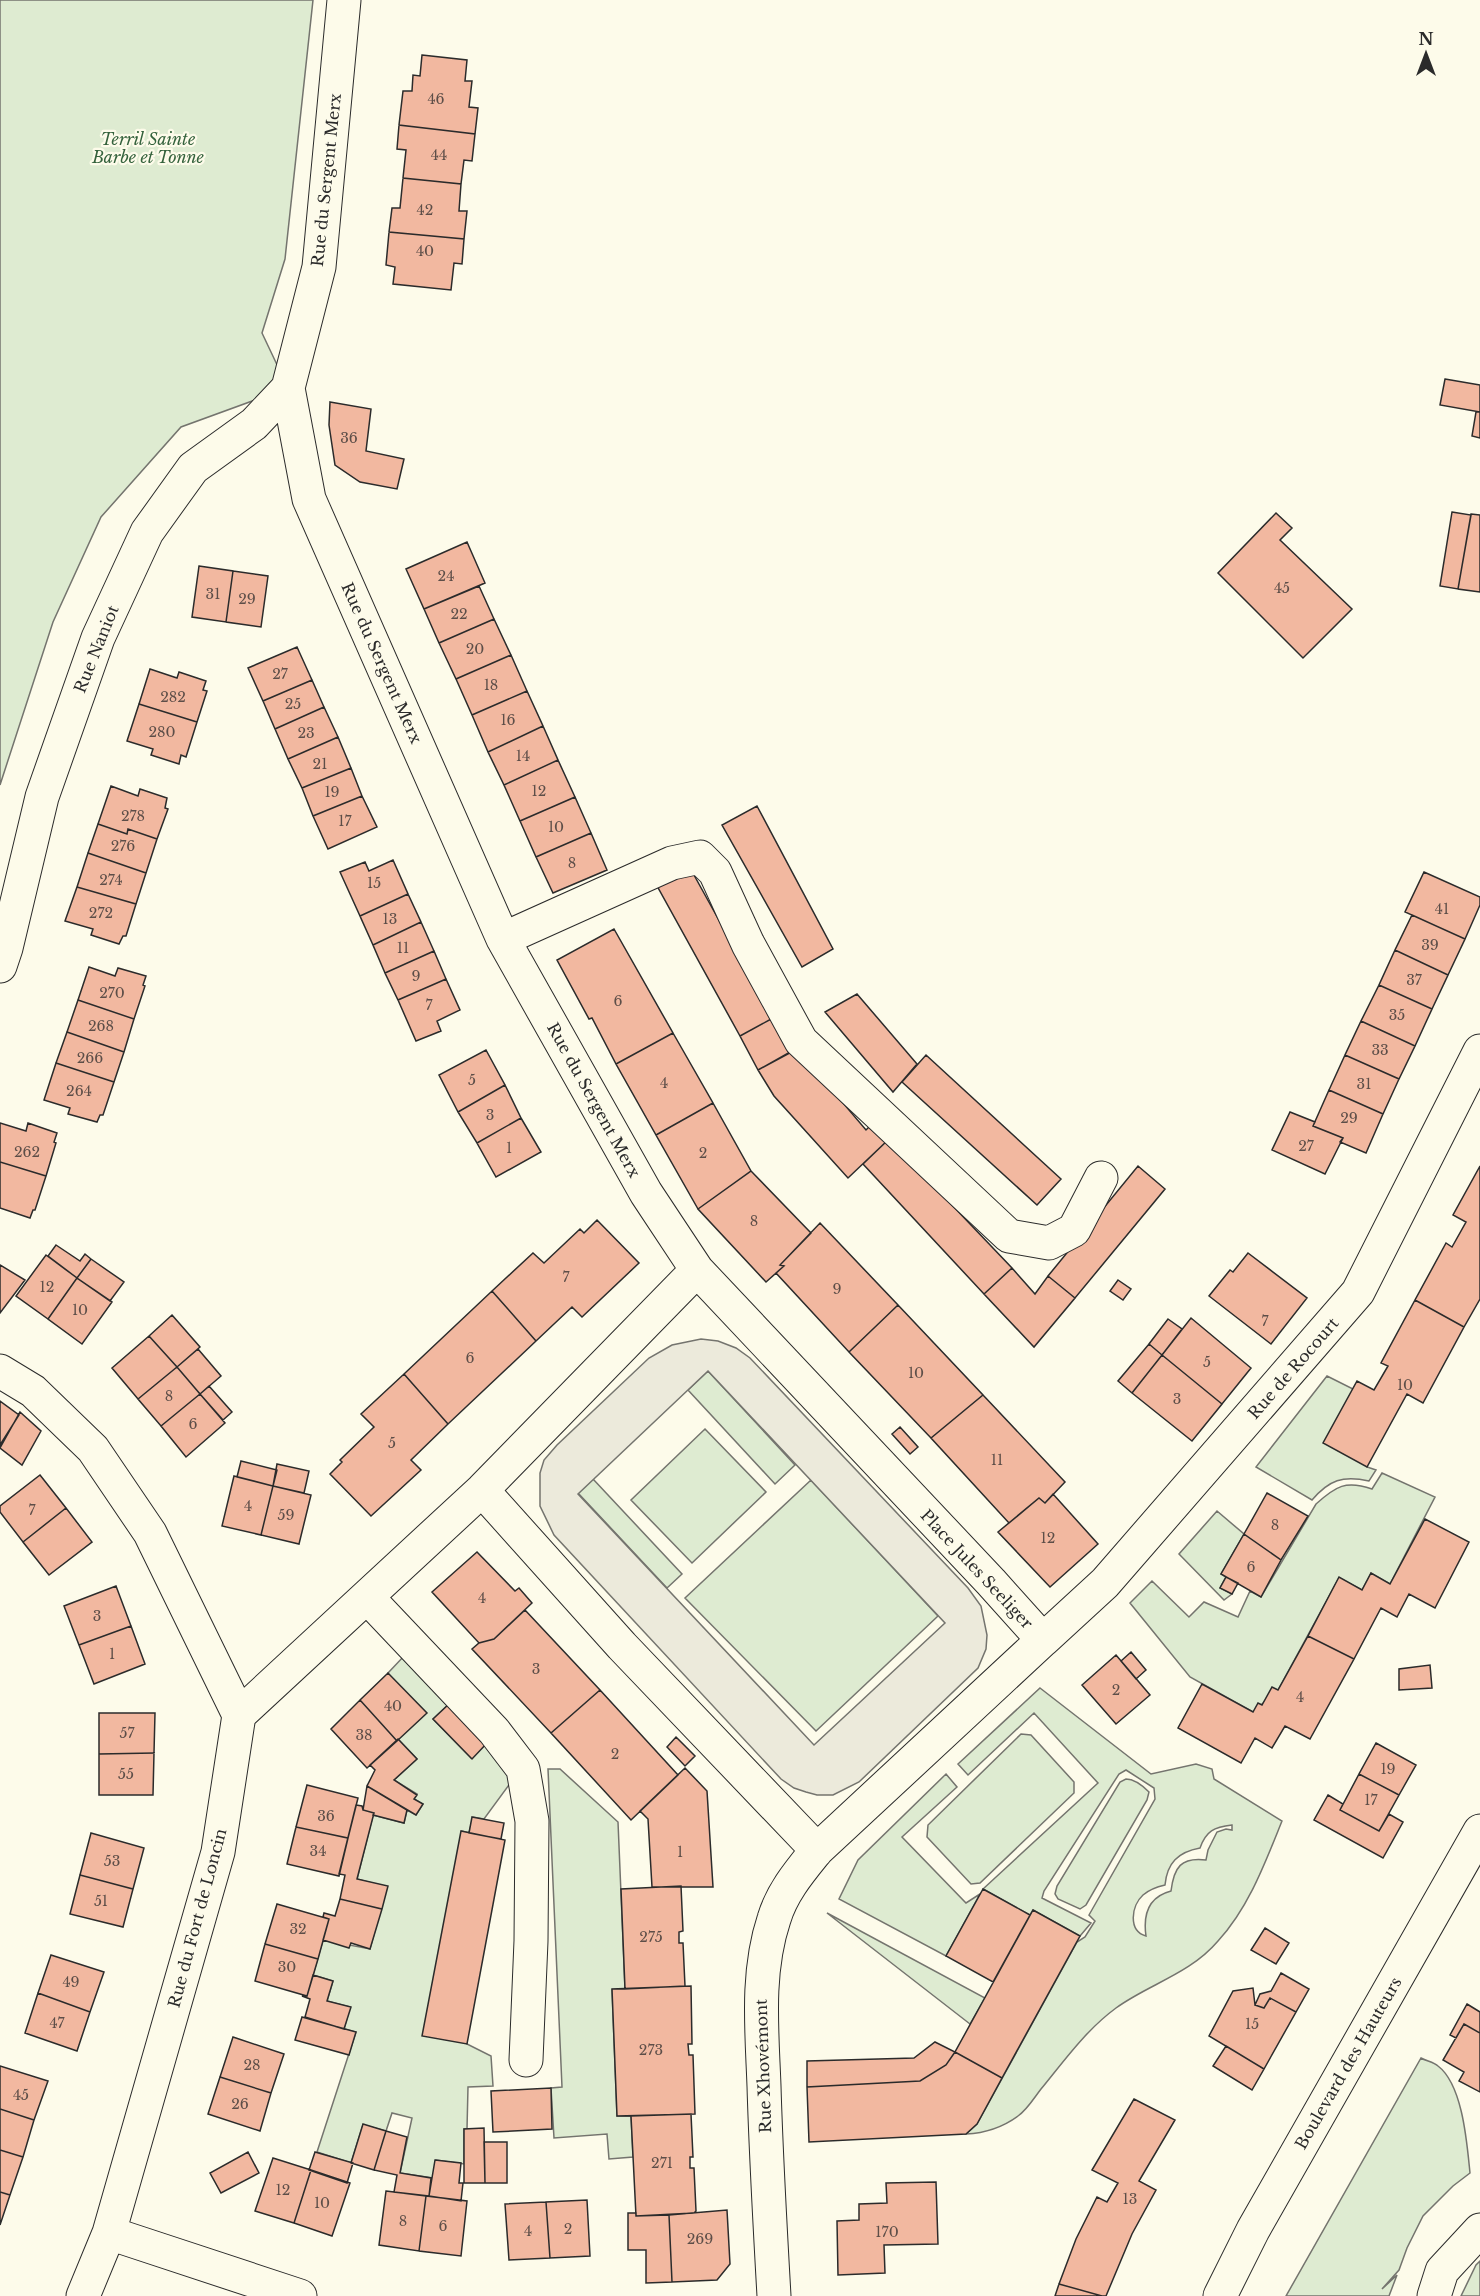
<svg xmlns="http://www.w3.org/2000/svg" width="1480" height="2296" font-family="'Libre Baskerville',serif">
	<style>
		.green { fill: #deebd1; stroke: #74746e; stroke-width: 1.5; fill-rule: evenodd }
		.parking { fill: #eceadb; stroke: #74746e; stroke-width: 1.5; fill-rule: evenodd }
		.building { fill: #f2b8a0; stroke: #2b2b2b; stroke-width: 1.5 }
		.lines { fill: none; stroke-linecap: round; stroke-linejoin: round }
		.minor-casing { stroke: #2b2b2b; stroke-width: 35 }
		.minor { stroke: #fdfbea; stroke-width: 33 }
		.labels { text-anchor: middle; stroke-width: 4.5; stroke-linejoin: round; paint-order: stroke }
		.number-label { font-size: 14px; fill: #5d4e48 }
		.park-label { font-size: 16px; font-style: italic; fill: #34623c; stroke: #fdfbea }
		.street-label { font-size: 16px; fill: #2b2b2b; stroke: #fdfbea }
	</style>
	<rect width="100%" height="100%" fill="#fdfbea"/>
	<!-- green -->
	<path class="green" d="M0 0H313L285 259 262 333 288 388 181 427 101 517 53 622 0 785Z
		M708 1371 795 1465 775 1484 688 1390Z
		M1327 1376 1353 1389 1367 1467 1376 1470 1369 1481C1343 1475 1329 1480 1312 1500L1256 1467Z
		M705 1429 766 1492 692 1563 631 1500Z
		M1382 1473 1435 1497 1390 1584 1371 1573 1362 1590 1339 1578 1278 1690 1253 1712 1190 1677 1130 1603 1152 1581 1189 1617 1204 1602 1238 1617 1250 1591 1261 1597 1316 1504C1336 1486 1346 1480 1372 1489Z
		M593 1479 682 1574 667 1588 578 1493Z
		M811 1480 938 1616 816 1731 685 1598Z
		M1217 1511 1244 1534 1221 1574 1226 1577 1220 1588 1232 1594 1224 1600 1179 1554Z
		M404 1656 450 1703 433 1719 471 1758 488 1742 517 1774 484 1819 473 1817 469 1833 462 1831 467 2044 491 2056 493 2086 468 2087 467 2129H464V2164L436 2160 433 2178 400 2173 412 2118 392 2113 386 2131 363 2125 351 2163 317 2152 356 2032 344 2029 350 2007 327 2001 333 1981 313 1975 323 1940 370 1949 387 1887 357 1879 373 1815 404 1823 407 1810 416 1815 423 1804 414 1799 417 1794 394 1780 417 1759 398 1739 388 1673Z
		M1040 1688 1151 1774 1196 1764 1212 1769 1214 1779 1282 1821C1265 1863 1249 1907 1218 1941 1190 1974 1149 1984 1116 2008 1086 2030 1064 2061 1041 2089 1034 2098 1027 2110 1018 2116 1003 2127 985 2133 966 2134L977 2124 1077 1942 1085 1937 1095 1921 1089 1915 1155 1799 1154 1788 1126 1770 1119 1774 1044 1891 1042 1898 1091 1923 1080 1936 1033 1910 1030 1915 983 1889 1098 1783 1034 1713 968 1775 958 1764ZM1232 1825V1830L1226 1829 1217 1832 1208 1850 1206 1860C1181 1857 1174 1867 1171 1891 1148 1897 1143 1915 1146 1936 1128 1931 1131 1906 1143 1895 1150 1889 1156 1887 1165 1885 1167 1863 1178 1852 1200 1848 1206 1831 1214 1827 1232 1825Z
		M1021 1734 1031 1735 1074 1782V1793L980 1883 971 1884 927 1837 928 1825Z
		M548 1769H560L618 1822 625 1989 612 1990 617 2116H631L633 2157 609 2159 607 2134 554 2138 551 2088 562 2087Z
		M946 1774 957 1787 902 1837 966 1903 980 1894 946 1956 839 1899 858 1860Z
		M1126 1779C1135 1779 1143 1786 1149 1792L1147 1800 1086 1905 1080 1909 1058 1899 1055 1894 1057 1886 1120 1782Z
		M827 1913 985 1998 970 2024Z
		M1421 2058C1426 2061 1434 2062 1438 2066 1463 2085 1467 2144 1470 2173L1453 2186 1423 2216 1407 2248 1399 2270 1382 2289 1397 2275 1389 2296H1286Z
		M1480 2261V2296H1461L1476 2265Z"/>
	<!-- parking -->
	<path class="parking" d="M701 1339 718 1341 736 1348 750 1358 968 1588 981 1606 987 1635 986 1649 978 1668 859 1782 833 1795H817L806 1792 794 1788 781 1779 554 1535 540 1506V1473L544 1460 557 1445 649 1358 672 1345ZM708 1371 945 1623 814 1745 578 1494Z"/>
	<!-- building -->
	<path class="building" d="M422 55 467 60 465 81H472L469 107 478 108 475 134 399 125 403 91H412L413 75 420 76Z
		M399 125 475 134 472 161 464 160 461 184 403 178 406 150 397 149Z
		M403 178 461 184 459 211H467L464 239 389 232 392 208H400Z
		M389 232 464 239 462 264 454 263 451 290 393 284 395 267 386 265Z
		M1445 379 1480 385V412L1440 405Z
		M330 402 371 409 366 451 404 459 397 489 360 482 335 465 329 425Z
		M1476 412H1480V438L1472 436Z
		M1452 512 1471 515 1458 589 1440 586Z
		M1276 513 1292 528 1280 540 1352 609 1303 658 1218 573Z
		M1471 514 1480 515V592L1458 589Z
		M467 542 485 583 424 609 406 569Z
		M199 566 233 571 226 622 192 617Z
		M233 571 268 576 261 627 226 622Z
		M479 586 494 619 439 643 424 609Z
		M494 619 511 655 456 679 439 643Z
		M297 647 312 680 263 701 248 668Z
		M511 655 527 691 472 715 456 679Z
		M150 669 177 678 179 672 206 681 203 690 207 691 197 722 139 704Z
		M312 680 324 707 275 729 263 701Z
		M527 691 543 726 488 752 472 715Z
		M139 704 197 722 186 757 181 755 179 764 151 755 153 749 127 741Z
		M324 707 338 737 288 759 275 729Z
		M543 726 558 760 504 785 488 752Z
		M338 737 351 768 302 788 288 759Z
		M558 760 575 797 520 821 504 785Z
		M351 768 362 796 313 816 302 788Z
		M111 786 138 796 140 789 167 798 165 808 168 809 157 839 128 829 127 834 98 824Z
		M362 796 377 827 328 849 313 816Z
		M575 797 591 833 536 857 520 821Z
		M757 806 833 949 802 967 722 825Z
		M98 824 127 834 128 829 157 839 146 873 88 853Z
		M591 833 607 870 553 893 536 857Z
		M88 853 146 873 136 904 77 887Z
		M393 860 408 894 360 916 340 872 365 862 369 871Z
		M689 866 773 1018 740 1036 656 884Z
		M1424 872 1480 897V905L1465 939 1405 912Z
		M77 887 136 904 126 936H123L119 944 91 935 93 929 65 921Z
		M408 894 421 922 373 945 360 916Z
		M1412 915 1465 939 1448 975 1395 950Z
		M421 922 434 951 385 973 373 945Z
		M614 929 673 1033 616 1064 592 1018 589 1019 557 960Z
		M1395 950 1448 975 1432 1009 1379 985Z
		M434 951 446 979 398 1000 385 973Z
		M89 967 115 976 118 968 146 976 143 985 145 986 134 1019 78 1000Z
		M446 979 460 1010 437 1021 441 1031 416 1041 398 1000Z
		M1379 985 1432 1009 1415 1046 1361 1021Z
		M857 994 917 1064 893 1092 825 1012Z
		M78 1000 134 1019 124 1052 67 1032Z
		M773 1018 792 1051 758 1070 740 1036Z
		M1361 1021 1415 1046 1399 1079 1345 1055Z
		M67 1032 124 1052 114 1082 56 1063Z
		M673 1033 713 1103 656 1135 616 1064Z
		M797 1049 866 1130 873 1123 889 1139 848 1178 774 1096 758 1070Z
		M486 1050 505 1085 458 1112 439 1075Z
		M926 1055 1061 1179 1037 1205 902 1082Z
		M1345 1055 1399 1079 1383 1114 1329 1090Z
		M56 1063 114 1082 103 1115H100L97 1122 68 1114 70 1108 44 1100Z
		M505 1085 521 1118 477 1143 458 1112Z
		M1329 1090 1383 1114 1366 1153 1340 1142 1343 1138 1313 1126Z
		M713 1103 751 1171 698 1209 656 1135Z
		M1290 1112 1315 1122 1313 1126 1343 1138 1325 1174 1272 1150Z
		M521 1118 541 1152 496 1177 477 1143Z
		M0 1123 26 1131 28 1123 57 1133 54 1142 56 1143 46 1176 0 1162Z
		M889 1139 1012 1268 984 1294 863 1164Z
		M0 1162 46 1176 35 1210H33L30 1218 0 1208Z
		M1138 1166 1165 1189 1075 1298 1048 1276Z
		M1480 1166V1299L1464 1327 1415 1300 1446 1243 1452 1247 1466 1222 1453 1215Z
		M751 1171 811 1233 780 1265 784 1266 766 1282 698 1209Z
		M597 1220 639 1263 582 1317 572 1307 536 1341 492 1291 533 1253 544 1263 580 1229 584 1233Z
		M820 1223 898 1305 849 1352 776 1273 784 1266 780 1265Z
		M56 1245 80 1261 85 1254 91 1259 77 1278 48 1256Z
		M1248 1253 1307 1298 1271 1344 1209 1296 1230 1270 1233 1272Z
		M46 1255 77 1278 48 1319 16 1296Z
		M91 1259 124 1282 110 1301 77 1278Z
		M0 1265 25 1280 0 1313Z
		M1012 1268 1035 1294 1048 1276 1075 1298 1034 1347 984 1294Z
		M77 1278 112 1302 82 1344 48 1319Z
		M1118 1280 1131 1289 1123 1300 1110 1291Z
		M492 1291 536 1341 448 1424 404 1374Z
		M1415 1300 1464 1327 1423 1403 1407 1394 1367 1467 1323 1443 1357 1381 1374 1390 1388 1366 1381 1363Z
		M898 1305 983 1395 931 1438 849 1352Z
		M172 1315 200 1347 177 1367 149 1336Z
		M1191 1318 1251 1368 1222 1404 1162 1355Z
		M1168 1319 1182 1329 1162 1355 1149 1344Z
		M149 1336 177 1367 138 1399 112 1368Z
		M1149 1344 1162 1355 1132 1393 1118 1381Z
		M198 1349 221 1376 200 1394 177 1367Z
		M1162 1355 1222 1404 1192 1441 1132 1393Z
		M177 1367 200 1394 161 1426 138 1399Z
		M404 1374 448 1424 411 1460 421 1470 371 1516 330 1474 342 1462 340 1460 374 1427 361 1414Z
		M209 1386 232 1412 223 1420 200 1394Z
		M200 1394 225 1423 186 1457 161 1426Z
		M983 1395 1065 1482 1045 1503 1039 1498 1009 1523 931 1438Z
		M0 1401 19 1415 0 1445Z
		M20 1412 41 1431 22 1465 0 1448Z
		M900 1427 918 1447 910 1454 892 1434Z
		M241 1461 277 1470 273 1486 237 1477Z
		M277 1464 309 1471 304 1493 273 1486Z
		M40 1475 66 1508 23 1542 0 1512V1506Z
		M234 1476 273 1486 261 1535 222 1526Z
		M273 1486 311 1495 299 1544 261 1535Z
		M1267 1493 1308 1516 1281 1560 1244 1534Z
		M1053 1494 1098 1544 1050 1587 998 1532 1039 1498 1045 1503Z
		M66 1508 92 1542 49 1575 23 1542Z
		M1425 1519 1469 1542 1435 1608 1409 1594 1397 1617 1381 1608 1354 1659 1308 1636 1339 1577 1362 1590 1371 1573 1390 1584Z
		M1244 1534 1281 1560 1261 1597 1221 1574Z
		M477 1552 515 1591 519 1588 532 1603 494 1639 479 1643 432 1592Z
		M1226 1577 1238 1583 1232 1594 1220 1588Z
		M116 1586 131 1626 79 1645 64 1606Z
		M525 1610 600 1690 551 1733 472 1649 479 1643 494 1639Z
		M131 1626 145 1664 94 1684 79 1645Z
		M1308 1636 1354 1659 1310 1739 1285 1726 1272 1748 1255 1738 1241 1763 1178 1728 1202 1684 1253 1712 1258 1703 1262 1705 1272 1687 1278 1690Z
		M1131 1652 1146 1670 1136 1679 1121 1661Z
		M1116 1655 1150 1695 1116 1724 1082 1685Z
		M1430 1665 1432 1688 1399 1690V1669Z
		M388 1673 427 1713 397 1741 360 1700Z
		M600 1690 678 1775 631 1820 551 1733Z
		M360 1700 397 1741 367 1768 331 1729Z
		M450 1703 488 1742 472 1759 433 1719Z
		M99 1713H155L154 1753 99 1754Z
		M676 1737 695 1756 685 1766 667 1747Z
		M398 1739 417 1759 394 1780 417 1795 414 1799 423 1804 416 1815 367 1786 375 1770 370 1765Z
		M1376 1743 1416 1765 1399 1795 1359 1774Z
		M154 1753 153 1795H99V1754Z
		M685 1768 707 1791 713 1887H652L648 1819 640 1811Z
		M1359 1774 1399 1795 1379 1831 1340 1810Z
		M307 1785 358 1798 348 1838 296 1827Z
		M367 1786 407 1810 404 1823 373 1815 374 1813 363 1810Z
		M1328 1795 1343 1804 1340 1810 1379 1831 1389 1814 1403 1822 1383 1858 1314 1820Z
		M356 1805 362 1806 363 1810 374 1813 357 1879 388 1886 382 1909 340 1899 345 1875 339 1874Z
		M472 1817 504 1823 501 1839 469 1833Z
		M296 1827 348 1838 339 1876 287 1864Z
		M461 1831 505 1840 467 2044 422 2036Z
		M91 1833 144 1848 133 1889 80 1875Z
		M80 1875 133 1889 123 1927 70 1914Z
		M681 1886 683 1931 679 1932V1943H683L685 1986 625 1989 621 1889Z
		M983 1889 1030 1915 993 1982 946 1956Z
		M340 1899 382 1909 370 1949 351 1943 349 1948 323 1940 329 1919 323 1917 324 1913 335 1916Z
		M277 1904 329 1919 318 1959 265 1944Z
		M1033 1910 1080 1936 1002 2078 955 2052Z
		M1265 1928 1289 1943 1276 1964 1251 1950Z
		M265 1944 318 1959 307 1996 255 1981Z
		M51 1955 104 1972 90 2012 38 1993Z
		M1281 1973 1309 1989 1296 2012 1270 1998 1264 2008 1255 2005 1260 1994 1271 1991Z
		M313 1975 333 1981 327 2001 351 2007 344 2029 305 2017 310 1999 302 1996H307Z
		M691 1986 692 2044H688L689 2055H693L695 2114 617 2116 612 1989Z
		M1253 1988 1255 2005 1264 2008 1270 1998 1296 2012 1264 2069 1209 2036 1233 1991Z
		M38 1993 90 2012 77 2051 25 2033Z
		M1467 2004 1480 2012V2033L1464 2024 1456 2038 1450 2035Z
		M302 2017 356 2032 349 2055 295 2040Z
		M1464 2024 1480 2033V2092L1459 2081 1464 2072 1443 2060Z
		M233 2037 284 2054 271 2093 220 2077Z
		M935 2042 955 2052 946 2065 920 2081 807 2087V2061L914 2058Z
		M1226 2046 1264 2069 1252 2090 1213 2066Z
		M955 2052 1002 2078 977 2124 966 2134 809 2142 807 2087 920 2081 946 2065Z
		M0 2066 48 2081 34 2120 0 2109Z
		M220 2077 271 2093 260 2131 208 2114Z
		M551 2088 552 2129 493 2132 491 2091Z
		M1134 2099 1175 2120 1139 2181 1156 2190 1132 2234 1106 2296H1102L1059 2284 1076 2239 1097 2197 1107 2202 1118 2183 1092 2170Z
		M0 2109 34 2120 23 2157 0 2150Z
		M691 2114 693 2157H690V2168H694L696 2211 694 2213 636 2216 631 2116Z
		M363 2124 386 2131 374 2170 351 2163Z
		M484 2128 485 2183H464V2129Z
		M386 2131 407 2137 400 2173 431 2178 429 2196 394 2192 397 2175 374 2170Z
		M484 2142H507V2183H485Z
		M0 2150 23 2157 10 2195 0 2192Z
		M248 2152 259 2173 221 2193 210 2173Z
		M315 2152 353 2163 347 2183 309 2170Z
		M273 2158 311 2170 294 2223 255 2211Z
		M435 2160 461 2163 459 2183H463L461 2201 429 2196Z
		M311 2170 350 2183 332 2236 294 2223Z
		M936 2182 938 2244 884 2245 885 2273 838 2275 837 2221 859 2220V2204L887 2203 886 2183Z
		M386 2191 426 2196 419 2251 379 2245Z
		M0 2192 10 2195 0 2225Z
		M426 2196 467 2201 461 2256 419 2251Z
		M587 2200 590 2256 550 2258 546 2202Z
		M546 2202 550 2258 509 2260 505 2204Z
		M727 2210 730 2264 717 2280 672 2282 669 2215Z
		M628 2213H636V2216L669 2215 672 2282 646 2283V2250H628Z
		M1059 2284 1102 2296H1055Z"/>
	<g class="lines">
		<defs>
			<path id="minor" d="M344 0 319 267 288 388 309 499 503 939 646 1193 697 1270 991 1582 1043 1640 817 1850C800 1871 782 1892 774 1919 756 1973 762 2031 764 2086 766 2156 770 2226 774 2296
				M503 939 672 863 700 857 715 872 748 944 801 1041 1009 1236 1049 1243 1074 1230 1101 1178
				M0 966 6 948 42 797 98 638 147 532 193 468 254 424 288 388
				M0 1371 33 1391 93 1449 150 1533 239 1715
				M482 1490 622 1646 817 1850
				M367 1597 494 1731 523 1769 532 1821 531 1941 526 2060
				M1043 1640 1105 1583 1358 1292 1480 1051
				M109 2233 300 2296
				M83 2296 109 2233 218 1852 239 1715 482 1490 697 1270
				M1220 2296 1253 2230 1480 1831
				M1434 2296 1442 2271 1480 2230"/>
		</defs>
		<!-- minor casing -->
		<use href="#minor" class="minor-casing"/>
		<!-- minor -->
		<use href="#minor" class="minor"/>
	</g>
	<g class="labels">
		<!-- number labels -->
		<g class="number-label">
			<text x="436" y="104">46</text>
			<text x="439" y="160">44</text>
			<text x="425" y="215">42</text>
			<text x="425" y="256">40</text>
			<text x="349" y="443">36</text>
			<text x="446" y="581">24</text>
			<text x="1282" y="593">45</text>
			<text x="213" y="599">31</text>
			<text x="247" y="604">29</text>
			<text x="459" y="619">22</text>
			<text x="475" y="654">20</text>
			<text x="280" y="679">27</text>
			<text x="491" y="690">18</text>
			<text x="173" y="702">282</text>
			<text x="293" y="709">25</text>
			<text x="508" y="725">16</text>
			<text x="162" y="737">280</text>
			<text x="306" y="738">23</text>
			<text x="523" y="761">14</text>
			<text x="320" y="769">21</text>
			<text x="539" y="796">12</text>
			<text x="332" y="797">19</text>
			<text x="133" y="821">278</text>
			<text x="345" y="826">17</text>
			<text x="556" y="832">10</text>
			<text x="123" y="851">276</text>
			<text x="572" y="868">8</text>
			<text x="111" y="885">274</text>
			<text x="374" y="888">15</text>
			<text x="1442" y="914">41</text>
			<text x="101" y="918">272</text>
			<text x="390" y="924">13</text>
			<text x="1430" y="950">39</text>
			<text x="403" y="953">11</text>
			<text x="416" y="981">9</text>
			<text x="1414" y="985">37</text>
			<text x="112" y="998">270</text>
			<text x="618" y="1006">6</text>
			<text x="429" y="1010">7</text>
			<text x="1397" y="1020">35</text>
			<text x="101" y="1031">268</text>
			<text x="1380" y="1055">33</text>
			<text x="90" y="1063">266</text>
			<text x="472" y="1085">5</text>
			<text x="664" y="1088">4</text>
			<text x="1364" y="1089">31</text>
			<text x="79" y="1096">264</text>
			<text x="490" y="1120">3</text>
			<text x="1349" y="1123">29</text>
			<text x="1306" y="1151">27</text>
			<text x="509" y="1153">1</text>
			<text x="27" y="1157">262</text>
			<text x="703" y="1158">2</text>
			<text x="754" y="1226">8</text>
			<text x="566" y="1282">7</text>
			<text x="47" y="1292">12</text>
			<text x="837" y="1294">9</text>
			<text x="80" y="1315">10</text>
			<text x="1265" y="1326">7</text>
			<text x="470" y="1363">6</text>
			<text x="1207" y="1367">5</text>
			<text x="916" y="1378">10</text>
			<text x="1405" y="1390">10</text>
			<text x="169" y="1401">8</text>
			<text x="1177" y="1404">3</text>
			<text x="193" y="1429">6</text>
			<text x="392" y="1448">5</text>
			<text x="997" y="1465">11</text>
			<text x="248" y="1511">4</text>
			<text x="32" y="1515">7</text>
			<text x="286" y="1520">59</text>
			<text x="1275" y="1530">8</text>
			<text x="1048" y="1543">12</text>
			<text x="1251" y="1572">6</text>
			<text x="482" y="1603">4</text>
			<text x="97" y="1621">3</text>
			<text x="112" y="1659">1</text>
			<text x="536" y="1674">3</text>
			<text x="1116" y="1695">2</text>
			<text x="1300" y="1702">4</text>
			<text x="393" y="1711">40</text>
			<text x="127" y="1738">57</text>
			<text x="364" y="1740">38</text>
			<text x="615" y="1759">2</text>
			<text x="1388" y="1774">19</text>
			<text x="126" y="1779">55</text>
			<text x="1371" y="1805">17</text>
			<text x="326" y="1821">36</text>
			<text x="318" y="1856">34</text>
			<text x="680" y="1857">1</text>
			<text x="112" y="1866">53</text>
			<text x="101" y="1906">51</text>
			<text x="298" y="1934">32</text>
			<text x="651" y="1942">275</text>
			<text x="287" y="1972">30</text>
			<text x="71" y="1987">49</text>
			<text x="57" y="2028">47</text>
			<text x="1252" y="2029">15</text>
			<text x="651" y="2055">273</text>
			<text x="252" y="2070">28</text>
			<text x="21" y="2100">45</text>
			<text x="240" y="2109">26</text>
			<text x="662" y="2168">271</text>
			<text x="283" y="2195">12</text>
			<text x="1130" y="2204">13</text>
			<text x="322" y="2208">10</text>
			<text x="403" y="2226">8</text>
			<text x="443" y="2231">6</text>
			<text x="568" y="2234">2</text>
			<text x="528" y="2236">4</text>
			<text x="887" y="2237">170</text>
			<text x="700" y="2244">269</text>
		</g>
		<!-- park labels -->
		<g class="park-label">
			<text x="148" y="145">Terril Sainte<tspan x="148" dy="18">Barbe et Tonne</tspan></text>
		</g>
		<!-- street labels -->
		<g class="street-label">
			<text transform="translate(326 180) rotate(-84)" y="6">Rue du Sergent Merx</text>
			<text transform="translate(96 649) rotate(-68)" y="6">Rue Naniot</text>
			<text transform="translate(382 663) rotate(66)" y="6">Rue du Sergent Merx</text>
			<text transform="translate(594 1100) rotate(61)" y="6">Rue du Sergent Merx</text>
			<text transform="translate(1293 1368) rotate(-49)" y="6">Rue de Rocourt</text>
			<text transform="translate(977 1569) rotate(47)" y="6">Place Jules Seeliger</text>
			<text transform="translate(197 1918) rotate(-75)" y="6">Rue du Fort de Loncin</text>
			<text transform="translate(1348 2063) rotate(-60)" y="6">Boulevard des Hauteurs</text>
			<text transform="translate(763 2066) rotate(-92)" y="6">Rue Xhovémont</text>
		</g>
	</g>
	<!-- north arrow -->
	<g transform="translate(1426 54)" stroke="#fdfbea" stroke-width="4.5" paint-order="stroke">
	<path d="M0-4.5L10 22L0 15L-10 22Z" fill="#2b2b2b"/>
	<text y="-9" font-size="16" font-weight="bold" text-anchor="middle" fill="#2b2b2b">N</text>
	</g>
</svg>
